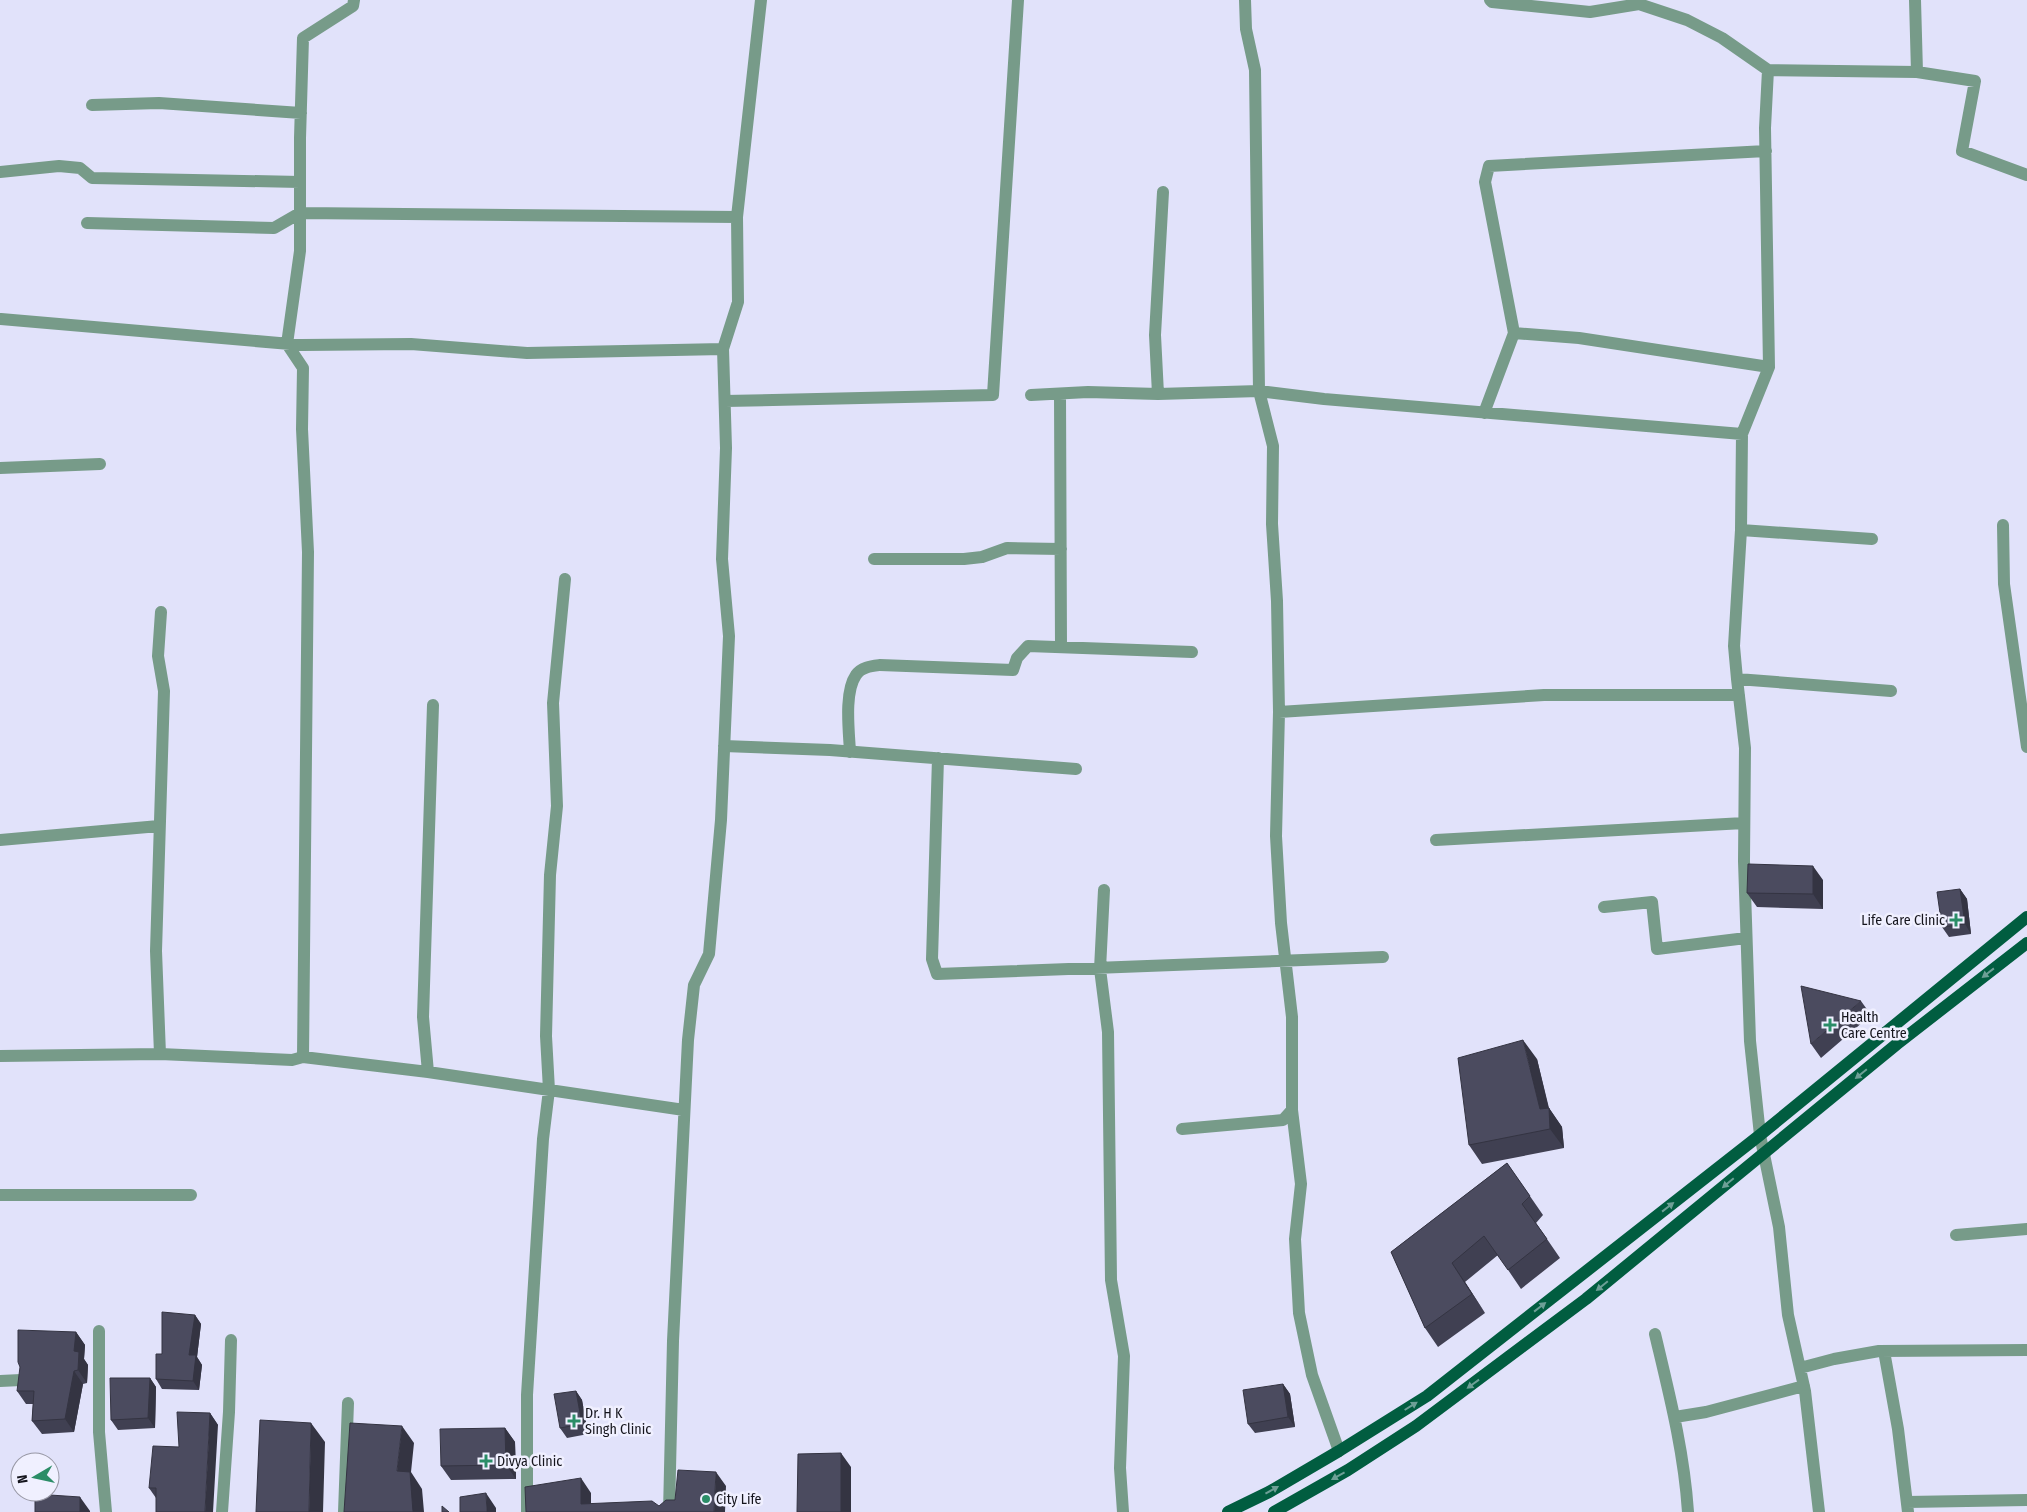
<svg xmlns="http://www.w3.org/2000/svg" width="2027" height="1512" font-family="'Fira Sans Condensed',sans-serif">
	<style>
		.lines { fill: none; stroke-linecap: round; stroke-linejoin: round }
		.minor { stroke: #779b89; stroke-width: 12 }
		.primary { stroke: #015d40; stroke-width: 12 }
		.wall { fill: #404052 }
		.shaded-wall { fill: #343442 }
		.building { fill: #4b4b5f; stroke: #343442 }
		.oneway { fill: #6d9f96 }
		.poi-dot { fill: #2b8d67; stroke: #f0f0ff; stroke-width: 2 }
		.labels { text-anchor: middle; stroke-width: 5; stroke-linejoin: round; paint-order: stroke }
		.poi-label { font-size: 14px; fill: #15151d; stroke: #f0f0ff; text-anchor: start }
	</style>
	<rect width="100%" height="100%" fill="#e1e2fa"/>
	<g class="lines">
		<!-- minor -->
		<path class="minor" d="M1490 0 1492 2 1590 12 1639 4 1687 20 1722 38 1768 70
			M1915 0 1917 72
			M92 105 159 103 301 113
			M0 172 59 166 80 168 92 178 300 182
			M87 223 274 228 300 213 737 217
			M1 319 302 345 411 344 527 353 723 349 738 302 737 217 761 0
			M1514 333 1579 338 1769 367
			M1060 394 1061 647
			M1158 394 1155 335 1163 192
			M1031 395 1088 392 1158 394 1259 391 1324 399 1742 434
			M725 401 993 395 1018 0
			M1484 413 1514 333 1485 182 1489 166 1766 151
			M0 468 100 464
			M2003 525 2004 584 2027 747
			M1741 530 1872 539
			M874 559H964L982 557 1007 548 1061 549
			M1737 679 1745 748 1744 861 1750 1041 1760 1135 1779 1227 1788 1315 1805 1391 1819 1512
			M1891 691 1737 679 1734 646 1741 530 1742 434 1769 367 1765 128 1768 70 1917 72 1975 81 1962 151 2027 175
			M1279 712 1544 695H1739
			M724 746 830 750 1076 769
			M850 752C849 731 844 692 856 675 861 667 872 666 880 665L1013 670 1017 658 1028 646 1192 652
			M938 758 932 959 937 974 1383 957
			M0 840 159 826
			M1436 840 1744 823
			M1104 890 1100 969 1108 1032 1111 1280 1124 1356 1120 1468 1123 1512
			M1604 907 1652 902 1657 949 1746 938
			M160 1054 156 951 164 691 158 656 161 612
			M0 1056 160 1054 292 1060 303 1057 428 1072 684 1110
			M303 1057 308 552 302 429 303 368 287 344 300 251V138L303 38 353 6 354 0
			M428 1072 423 1017 433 705
			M1292 1110 1301 1184 1295 1239 1299 1313 1312 1375 1339 1451
			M1182 1129 1283 1120 1292 1110V1017L1281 923 1276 836 1279 712 1277 601 1272 524 1273 446 1259 391 1255 70 1246 29 1245 0
			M0 1195H191
			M1956 1235 2027 1229
			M99 1331V1432L106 1512
			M1655 1334C1669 1393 1684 1451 1688 1512
			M1884 1351 1898 1429 1908 1512
			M1800 1368 1834 1359 1879 1351 2027 1350
			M0 1381 21 1380
			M1675 1417 1706 1412 1804 1386
			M1907 1502 2027 1500
			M222 1512 229 1412 231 1340
			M344 1512 348 1403
			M527 1512V1395L543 1139 549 1090 546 1036 550 875 557 806 553 703 565 579
			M669 1512 673 1341 688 1040 694 985 709 954 721 820 729 636 722 559 726 448 723 349"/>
		<!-- primary -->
		<path class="primary" d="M1228 1512 1269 1492 1339 1451 1427 1396 1760 1135 2027 917
			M1274 1512 1348 1470 1416 1426 1586 1299 1897 1044 2027 943"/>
	</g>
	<!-- wall -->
	<path class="wall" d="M1823 880V909L1757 907 1747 893Z
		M1960 889 1967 899 1971 934 1949 937 1942 927Z
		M1861 1001 1871 1015 1821 1058 1811 1044Z
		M1537 1059 1549 1108 1562 1127 1564 1148 1482 1164 1469 1145Z
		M1507 1163 1543 1215 1536 1223 1560 1258 1521 1289 1498 1255 1465 1282 1485 1313 1438 1347 1425 1328 1391 1252Z
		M195 1315 201 1324 197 1357 202 1365 199 1390 162 1389 156 1379 162 1354Z
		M76 1332 85 1345 84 1359 88 1365 87 1383 83 1384 74 1432 42 1434 32 1421 33 1404H26L17 1391Z
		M150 1378 156 1387 155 1428 118 1430 111 1420Z
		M1283 1384 1290 1394 1295 1427 1255 1433 1248 1424Z
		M576 1391 582 1400 588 1434 567 1438 560 1428Z
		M210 1413 218 1425 156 1498 149 1488 179 1447Z
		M505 1428 515 1442 516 1479 451 1480 441 1466Z"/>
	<!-- shaded-wall -->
	<path class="shaded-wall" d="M1813 866 1823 880V909L1813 894Z
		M1960 889 1967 899 1971 934 1965 924Z
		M1523 1040 1537 1059 1549 1110V1108L1562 1127 1564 1148 1550 1129 1540 1109Z
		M1452 1263 1465 1282 1485 1313 1472 1294Z
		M195 1315 201 1324 197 1357 202 1365 199 1390 193 1381 189 1355Z
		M76 1332 85 1345 84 1359 88 1365 87 1383 78 1370 74 1351Z
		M74 1371 83 1384 74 1432 65 1419Z
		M150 1378 156 1387 155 1428 148 1418Z
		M1283 1384 1290 1394 1295 1427 1288 1417Z
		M576 1391 582 1400 588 1434 582 1424Z
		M210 1413 218 1425 213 1512H205Z
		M311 1423 325 1442 323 1512H309Z
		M402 1426 414 1443 411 1472 422 1489 424 1512H413L397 1471Z
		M505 1428 515 1442 516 1479 506 1465Z
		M841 1453 851 1467V1512H841Z
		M716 1472 726 1486 725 1512H714Z
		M581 1478 591 1493V1512L581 1504Z
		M486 1493 496 1508V1512H487Z
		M80 1497 90 1511V1512H80Z"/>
	<!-- building -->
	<path class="building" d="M1748 864 1813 866V894L1747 893Z
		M1960 889 1965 924 1942 927 1937 892Z
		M1801 986 1861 1001 1811 1044Z
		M1523 1040 1540 1109 1549 1108 1550 1129 1469 1145 1458 1058Z
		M1507 1163 1530 1196 1522 1204 1547 1239 1508 1270 1484 1236 1452 1263 1472 1294 1425 1328 1391 1252Z
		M162 1312 195 1315 189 1355H196L193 1381 156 1379V1354H162Z
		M18 1330 76 1332 74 1351 79 1352 78 1370 74 1371 65 1419 32 1421 34 1391H17L20 1367 18 1362Z
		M110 1378H150L148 1418 111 1420Z
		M1283 1384 1288 1417 1248 1424 1243 1390Z
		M576 1391 582 1424 560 1428 554 1394Z
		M177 1412 210 1413 205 1512H156V1488H149L153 1446 179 1447Z
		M260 1420 311 1423 309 1512H256Z
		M350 1423 402 1426 397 1471 410 1472 413 1512H344Z
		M505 1428 506 1465 441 1466 440 1429Z
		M841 1453V1512H797L798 1454Z
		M678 1470 716 1472 714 1512H526L525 1487 581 1478V1504L652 1501 659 1506 666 1500H675Z
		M486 1493 487 1512H460V1497Z
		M35 1494 80 1497V1512H35Z
		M442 1506 449 1512H442Z"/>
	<!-- one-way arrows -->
	<defs><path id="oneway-solid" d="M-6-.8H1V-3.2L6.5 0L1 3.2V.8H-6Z" transform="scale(1.25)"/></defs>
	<g class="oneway">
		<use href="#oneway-solid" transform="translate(1988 973) rotate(142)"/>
		<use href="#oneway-solid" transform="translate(1861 1074) rotate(141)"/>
		<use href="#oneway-solid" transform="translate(1728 1183) rotate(140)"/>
		<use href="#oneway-solid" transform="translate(1668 1207) rotate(-38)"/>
		<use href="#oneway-solid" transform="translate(1602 1286) rotate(141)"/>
		<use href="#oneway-solid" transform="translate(1540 1307) rotate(-38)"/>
		<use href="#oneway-solid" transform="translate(1473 1384) rotate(144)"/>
		<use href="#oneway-solid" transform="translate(1411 1406) rotate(-32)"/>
		<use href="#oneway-solid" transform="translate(1338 1476) rotate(151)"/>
		<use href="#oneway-solid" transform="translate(1272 1490) rotate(-29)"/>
	</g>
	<!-- markers -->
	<g class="poi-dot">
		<path d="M1953.5 912.5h5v5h5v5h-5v5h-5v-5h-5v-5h5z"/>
		<path d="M1827.5 1017.5h5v5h5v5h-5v5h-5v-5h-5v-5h5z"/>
		<path d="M571.5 1413.5h5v5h5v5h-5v5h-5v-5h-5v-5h5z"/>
		<path d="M483.5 1453.5h5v5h5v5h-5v5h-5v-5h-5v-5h5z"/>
		<circle cx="706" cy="1499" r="5"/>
	</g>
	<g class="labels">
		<!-- poi labels -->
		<g class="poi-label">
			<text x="1945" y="925" text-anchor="end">Life Care Clinic</text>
			<text x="1841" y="1022">Health<tspan x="1841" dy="16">Care Centre</tspan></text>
			<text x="585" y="1418">Dr. H K<tspan x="585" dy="16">Singh Clinic</tspan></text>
			<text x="497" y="1466">Divya Clinic</text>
			<text x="716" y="1504">City Life</text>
		</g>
	</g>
	<!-- north arrow -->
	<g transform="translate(35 1477) rotate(261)"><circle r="24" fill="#f0f0ff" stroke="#9898a5"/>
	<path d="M0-4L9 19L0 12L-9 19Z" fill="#2b8d67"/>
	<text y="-8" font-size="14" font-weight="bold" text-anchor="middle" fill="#15151d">N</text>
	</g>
</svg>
